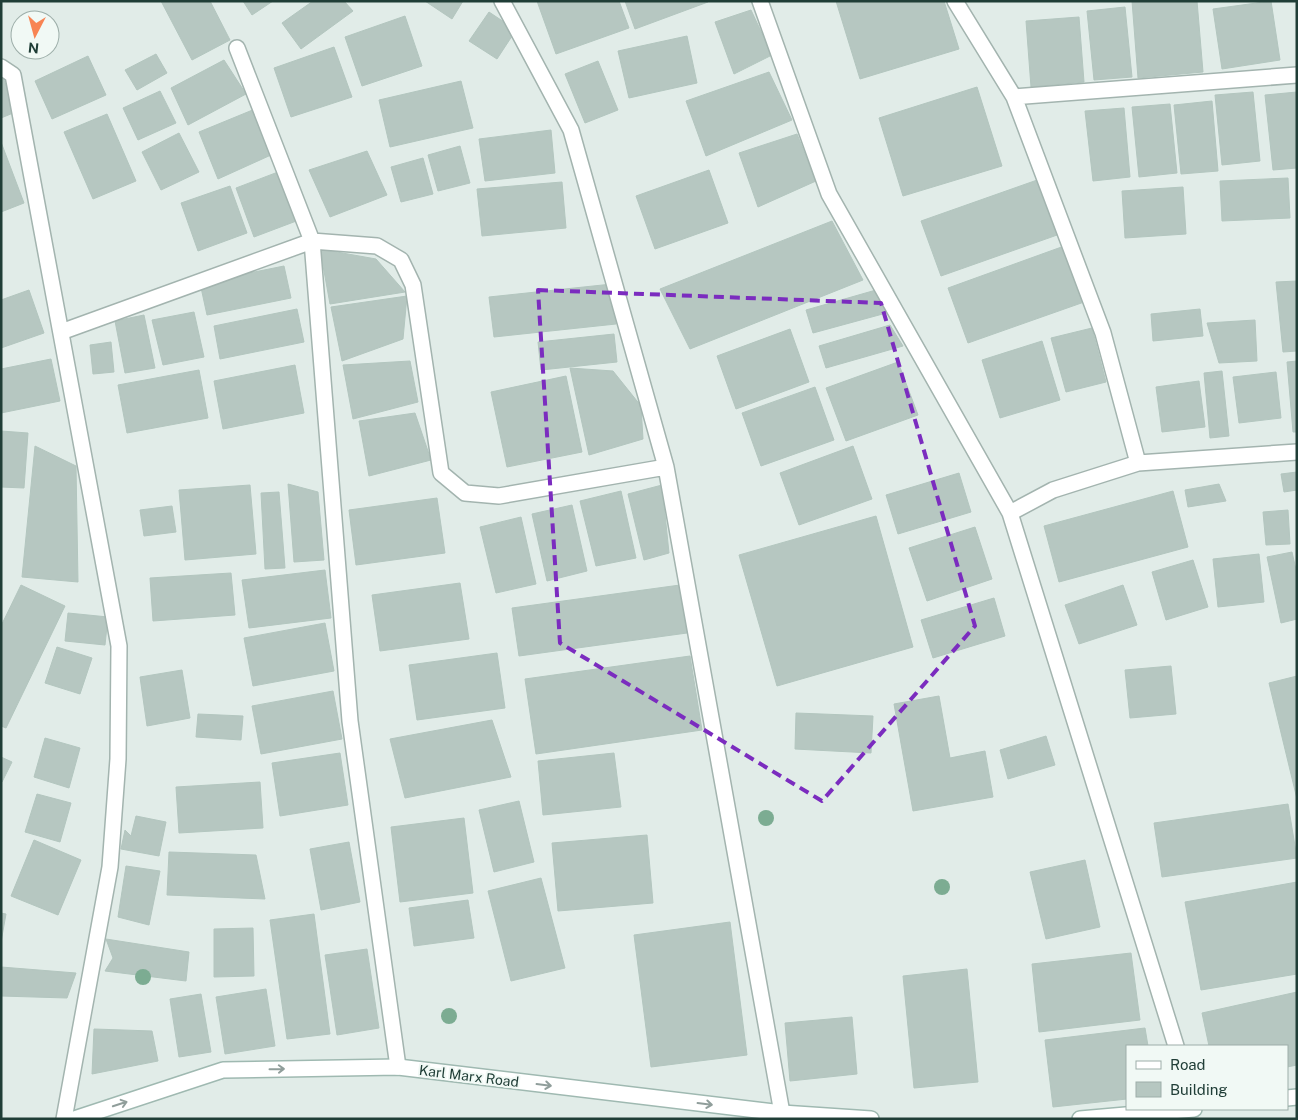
<svg xmlns="http://www.w3.org/2000/svg" width="1298" height="1120" font-family="'Public Sans',sans-serif">
	<style>
		.building { fill: #b6c7c1; stroke: #b3c6bf }
		.lines { fill: none; stroke-linecap: round; stroke-linejoin: round }
		.street-casing { stroke: #a3b4af; stroke-width: 18 }
		.secondary-casing { stroke: #9fb9b1; stroke-width: 18 }
		.street { stroke: #fff; stroke-width: 15 }
		.secondary { stroke: #fff; stroke-width: 15 }
		.tree { fill: #7cac92 }
		.oneway { stroke: #909e9b }
		.marked { fill: none; stroke: #7b2cbf; stroke-width: 4; stroke-dasharray: 10 6; stroke-linejoin: round }
		.labels { text-anchor: middle; stroke-width: 4; stroke-linejoin: round; paint-order: stroke }
		.street-label { font-size: 14px; fill: #203e37; stroke: #f1f9f5 }
	</style>
	<rect width="100%" height="100%" fill="#e1ece8"/>
	<!-- building -->
	<path class="building" d="M161 1H210L230 40 192 60Z
		M243 1H273L252 15Z
		M313 1H344L353 11 301 49 282 23Z
		M425 1H463L452 19Z
		M537 1H619L629 28 556 54Z
		M625 1H707L708 2 635 29Z
		M836 1H944L959 49 860 79Z
		M1132 1H1197L1203 72 1138 78Z
		M1271 1 1280 60 1222 69 1213 9Z
		M1125 7 1132 77 1094 80 1087 11Z
		M751 10 772 55 734 74 715 22Z
		M489 12 516 30 497 59 469 41Z
		M405 16 422 66 362 86 345 37Z
		M1079 17 1084 82 1031 87 1026 21Z
		M687 36 697 83 629 98 618 51Z
		M334 47 352 97 291 117 274 68Z
		M156 54 167 73 137 90 125 70Z
		M88 56 106 95 52 119 35 81Z
		M224 60 246 94 188 125 171 88Z
		M598 61 618 110 585 123 565 74Z
		M769 72 792 120 706 156 686 101Z
		M3 78 18 111 1 118V79Z
		M461 81 473 128 390 147 379 100Z
		M977 87 1002 166 903 196 879 118Z
		M160 91 176 123 138 140 123 108Z
		M1253 92 1260 161 1222 165 1215 95Z
		M1297 92V168L1273 170 1265 95Z
		M1212 101 1218 171 1181 174 1174 105Z
		M1170 104 1177 173 1139 177 1132 107Z
		M1124 108 1130 177 1093 181 1085 111Z
		M255 109 271 155 218 179 199 132Z
		M107 114 136 181 93 199 64 132Z
		M551 130 555 173 485 181 479 139Z
		M179 133 199 172 161 190 142 152Z
		M797 134 816 181 758 207 739 153Z
		M1 142 24 203 1 212Z
		M460 146 470 183 438 191 428 155Z
		M367 151 387 195 330 217 309 170Z
		M423 158 433 194 401 202 391 167Z
		M709 170 728 223 655 249 636 196Z
		M278 172 299 220 254 237 236 188Z
		M1288 178 1290 218 1222 221 1220 181Z
		M1040 179 1060 234 941 276 921 221Z
		M562 182 566 228 482 236 477 189Z
		M230 186 247 233 198 251 181 203Z
		M1183 187 1186 234 1125 238 1122 191Z
		M832 221 863 280 690 349 660 289Z
		M1067 245 1087 301 968 343 948 288Z
		M320 249 376 259 405 292 330 304Z
		M284 266 291 298 207 315 200 283Z
		M1297 281V351L1283 352 1276 282Z
		M612 284 616 324 494 337 489 297Z
		M29 290 44 333 1 348V300Z
		M876 290 890 312 813 333 806 310Z
		M407 296 403 339 342 361 331 307Z
		M297 309 304 342 220 359 214 326Z
		M1200 309 1203 336 1153 341 1151 314Z
		M194 312 204 357 163 365 152 320Z
		M144 315 155 368 125 373 115 321Z
		M1255 320 1257 361 1219 363 1207 323Z
		M890 325 903 346 826 368 819 346Z
		M1092 328 1106 382 1066 392 1051 338Z
		M790 329 809 382 736 409 717 356Z
		M614 334 617 362 541 370 538 342Z
		M1042 341 1060 400 1000 418 982 360Z
		M111 342 114 372 93 374 90 345Z
		M51 359 60 401 1 413V369Z
		M410 361 418 402 353 419 343 365Z
		M1297 361V432H1293L1287 362Z
		M898 362 918 415 846 441 826 388Z
		M295 365 304 413 223 429 214 381Z
		M570 368 613 371 641 406 643 439 589 455Z
		M199 370 208 418 127 433 118 385Z
		M1222 371 1229 436 1210 438 1204 373Z
		M1276 372 1281 418 1239 423 1233 377Z
		M566 376 582 452 507 467 491 392Z
		M1199 381 1205 427 1162 432 1156 387Z
		M815 387 834 440 761 466 742 413Z
		M415 413 431 460 369 476 359 421Z
		M1 431 28 433 24 488 1 487Z
		M35 446 76 466 78 582 22 577Z
		M853 446 872 499 799 525 780 473Z
		M1297 472V490L1284 492 1281 474Z
		M959 473 971 512 898 534 886 495Z
		M288 484 318 492 324 560 294 562Z
		M1219 484 1226 501 1188 507 1185 490Z
		M250 485 256 554 185 560 179 490Z
		M662 485 669 553 644 560 628 494Z
		M621 491 636 558 596 566 580 501Z
		M1173 491 1188 547 1059 582 1044 526Z
		M279 492 285 568 265 569 261 493Z
		M437 498 445 553 356 565 349 510Z
		M572 505 587 571 547 581 532 514Z
		M172 506 176 532 144 536 140 510Z
		M1288 510 1290 544 1266 545 1263 512Z
		M876 516 913 647 777 686 739 555Z
		M521 517 536 584 496 593 480 527Z
		M975 527 992 579 927 601 909 548Z
		M1292 552 1297 574V619L1281 623 1267 557Z
		M1259 554 1264 602 1218 607 1213 559Z
		M1193 560 1208 607 1166 620 1152 572Z
		M325 570 331 618 249 628 242 580Z
		M231 573 235 615 153 621 150 578Z
		M460 583 469 639 380 651 372 595Z
		M21 585 65 606 6 728 1 726V626Z
		M680 585 687 633 519 656 512 608Z
		M1123 585 1137 625 1079 644 1065 605Z
		M994 598 1005 636 933 658 921 620Z
		M68 613 108 617 105 645 65 641Z
		M325 623 334 671 253 686 244 638Z
		M57 647 92 658 80 694 45 683Z
		M497 653 505 708 417 720 409 665Z
		M690 656 702 730 536 754 525 679Z
		M1171 666 1176 714 1130 718 1125 670Z
		M182 670 190 718 147 726 140 677Z
		M1297 676V799L1269 683Z
		M333 691 342 739 261 754 252 706Z
		M939 696 950 758 985 751 993 797 913 811 894 704Z
		M796 713 873 716 871 753 795 749Z
		M198 714 243 716 241 740 196 737Z
		M492 720 511 777 405 798 390 739Z
		M1046 736 1055 765 1008 779 1000 750Z
		M45 738 80 748 69 788 34 777Z
		M340 753 348 805 280 816 272 763Z
		M614 753 621 807 543 815 538 761Z
		M1 757 12 762 2 782 1 781Z
		M260 782 263 828 179 833 176 787Z
		M37 794 71 803 60 842 25 832Z
		M519 801 534 862 494 872 479 810Z
		M1288 804 1297 858 1162 877 1154 823Z
		M136 816 166 822 159 856 121 849 125 830 131 836Z
		M464 818 473 893 400 902 391 827Z
		M647 835 653 903 558 911 552 843Z
		M34 840 81 860 58 915 11 896Z
		M349 842 360 902 321 910 310 849Z
		M169 852 256 855 265 899 167 895Z
		M1085 860 1100 927 1046 939 1030 872Z
		M126 866 160 871 149 925 118 917Z
		M541 878 565 968 511 981 488 891Z
		M1297 882V974L1201 990 1185 902Z
		M468 900 474 938 414 946 409 908Z
		M1 913 6 914 1 942Z
		M314 914 330 1034 287 1039 270 920Z
		M730 922 747 1055 651 1067 634 935Z
		M253 928 254 976 214 977V929Z
		M106 939 189 952 186 981 105 971 113 958Z
		M367 949 379 1028 337 1035 325 955Z
		M1131 953 1140 1020 1039 1032 1032 964Z
		M1 967 76 973 67 998 1 996Z
		M967 969 978 1082 914 1088 903 976Z
		M266 989 275 1046 225 1054 216 997Z
		M1297 992V1065L1287 1067V1046H1209L1202 1013Z
		M201 994 211 1052 179 1057 170 999Z
		M852 1017 857 1074 790 1081 785 1023Z
		M1145 1028 1148 1046H1127V1099L1053 1107 1045 1040Z
		M94 1029 152 1031 158 1061 92 1074Z"/>
	<g class="lines">
		<defs>
			<path id="street" d="M502 1 571 130 666 467 782 1113
				M760 1 829 194 1010 513 1176 1046
				M955 1 1014 97 1103 333 1138 463
				M237 48 312 241 350 721 398 1067
				M1 67 13 75 119 646 118 759 110 867 64 1119
				M1014 97 1297 75
				M61 332 312 241 377 246 401 260 413 285 441 473 465 493 499 496 666 467
				M1010 513 1053 490 1138 463 1297 452"/>
			<path id="secondary" d="M1287 1098 1297 1097
				M74 1119 223 1070 398 1067 782 1113 871 1119
				M1080 1119 1194 1109"/>
		</defs>
		<!-- street casing -->
		<use href="#street" class="street-casing"/>
		<!-- secondary casing -->
		<use href="#secondary" class="secondary-casing"/>
		<!-- street -->
		<use href="#street" class="street"/>
		<!-- secondary -->
		<use href="#secondary" class="secondary"/>
	</g>
	<!-- trees -->
	<g class="tree">
		<circle cx="766" cy="818" r="8"/>
		<circle cx="942" cy="887" r="8"/>
		<circle cx="143" cy="977" r="8"/>
		<circle cx="449" cy="1016" r="8"/>
	</g>
	<!-- one-way arrows -->
	<defs><path id="oneway-shaft" d="M-6 0H5M1.5-3L5.5 0L1.5 3" fill="none" stroke-width="1.6" stroke-linecap="round" stroke-linejoin="round" transform="scale(1.25)"/></defs>
	<g class="oneway">
		<use href="#oneway-shaft" transform="translate(277 1069) rotate(-1)"/>
		<use href="#oneway-shaft" transform="translate(544 1085) rotate(7)"/>
		<use href="#oneway-shaft" transform="translate(120 1104) rotate(-18)"/>
		<use href="#oneway-shaft" transform="translate(705 1104) rotate(7)"/>
	</g>
	<!-- marked area -->
	<path class="marked" d="M538 290 881 303 975 626 822 801 560 643Z"/>
	<g class="labels">
		<!-- street labels -->
		<g class="street-label">
			<text transform="translate(469 1076) rotate(7)" y="5">Karl Marx Road</text>
		</g>
	</g>
	<!-- border -->
	<rect width="1298" height="1120" fill="none" stroke="#203e37" stroke-width="5"/>
	<!-- legend -->
	<rect x="1126" y="1045" width="162" height="65" fill="#f1f9f5" stroke="#9daea9"/>
	<rect x="1136" y="1061" width="25" height="8" fill="#ffffff" stroke="#9daea9"/>
	<text x="1170" y="1070" font-size="15" fill="#203e37">Road</text>
	<rect x="1136" y="1082" width="25" height="15" fill="#b6c7c1" stroke="#9daea9"/>
	<text x="1170" y="1095" font-size="15" fill="#203e37">Building</text>
	<!-- north arrow -->
	<g transform="translate(35 35) rotate(186)"><circle r="24" fill="#f1f9f5" stroke="#9daea9"/>
	<path d="M0-4L9 19L0 12L-9 19Z" fill="#f88453"/>
	<text y="-8" font-size="14" font-weight="bold" text-anchor="middle" fill="#203e37">N</text>
	</g>
</svg>
